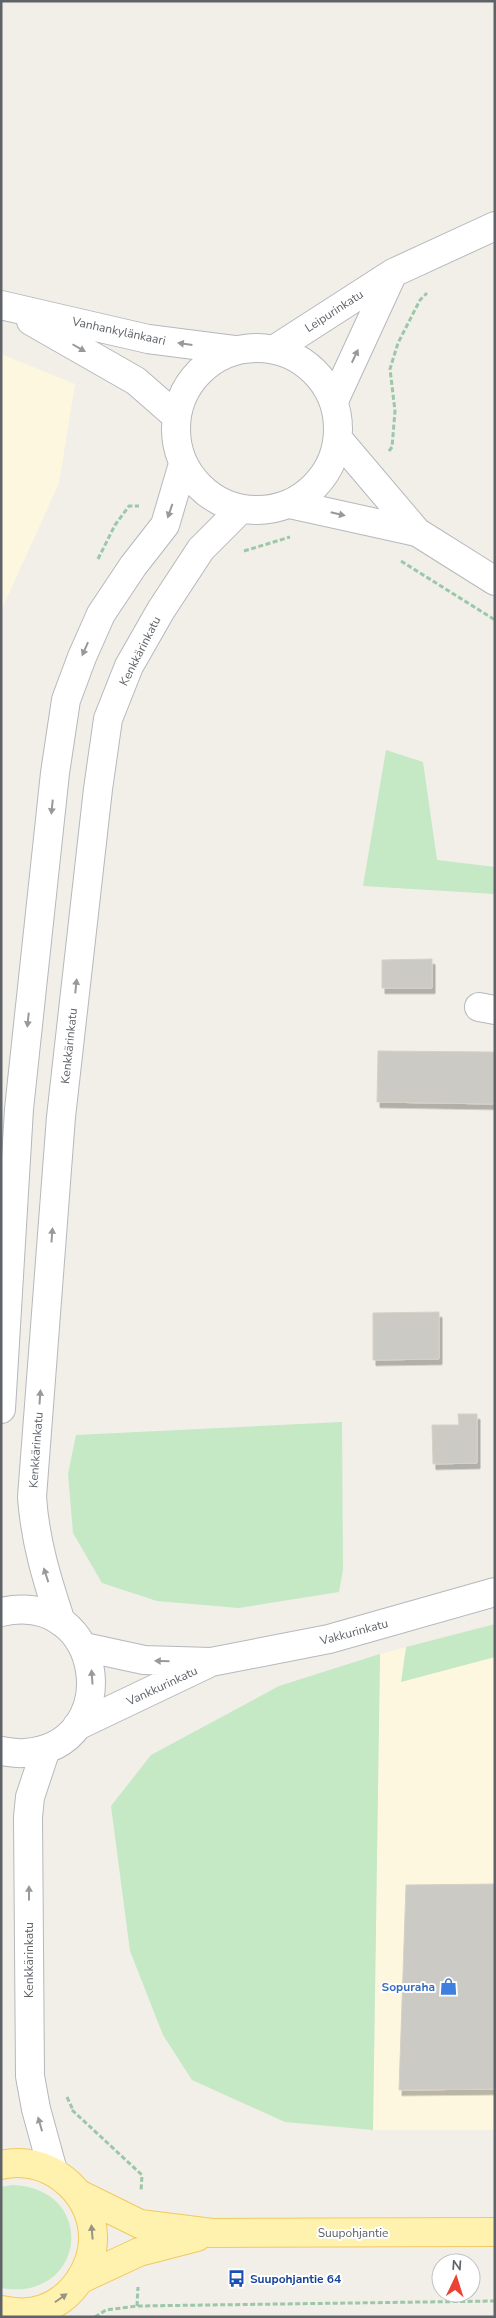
<svg xmlns="http://www.w3.org/2000/svg" width="496" height="2318" font-family="'Nunito Sans',sans-serif">
	<style>
		.commercial { fill: #fef7e0 }
		.green { fill: #c5e8c5 }
		.building { fill: #cccac5; stroke: #d6d1c6; filter: url(#shadow) }
		.lines { fill: none; stroke-linecap: round; stroke-linejoin: round }
		.minor-casing { stroke: #b5b8bc; stroke-width: 30 }
		.major-casing { stroke: #f2c960; stroke-width: 30 }
		.path { stroke: #9cc7a9; stroke-width: 3; stroke-dasharray: 5 2.5; stroke-linecap: butt }
		.minor { stroke: #fff; stroke-width: 28 }
		.major { stroke: #fff2af; stroke-width: 28 }
		.oneway { fill: #979a9d }
		.oneway2 { fill: #979581 }
		.labels { text-anchor: middle; stroke-width: 4; stroke-linejoin: round; paint-order: stroke }
		.street-label { font-size: 12px; fill: #5f6368; stroke: #fff }
		.shop-label { font-size: 12px; font-weight: bold; fill: #366cbe; stroke: #fff; text-anchor: end }
		.transit-label { font-size: 12px; font-weight: bold; fill: #164399; stroke: #fff; text-anchor: start }
	</style>
	<defs>
		<filter id="shadow"><feDropShadow dx="3" dy="5.5" stdDeviation="0" flood-color="#0004"/></filter>
	</defs>
	<rect width="100%" height="100%" fill="#f1efe8"/>
	<!-- commercial -->
	<path class="commercial" d="M1 354 75 384 59 483 1 611Z
		M495 1624V2130H373L380 1654Z"/>
	<!-- green -->
	<path class="green" d="M386 750 423 762 437 860 495 867V894L363 886Z
		M342 1422 343 1570 339 1592 239 1608 157 1601 102 1583 73 1533 68 1474 76 1435Z
		M495 1624V1657L401 1682 406 1647Z
		M380 1654 373 2130 285 2122 192 2080 163 2035 130 1951 111 1806 151 1755 279 1686Z
		M12 2185C99 2188 86 2303 1 2288V2187Z"/>
	<!-- building -->
	<path class="building" d="M432 959V988H382V960Z
		M378 1051 495 1052V1104L377 1102Z
		M439 1312V1359L373 1360V1313Z
		M458 1414H477V1463L433 1464 432 1425H459Z
		M495 1884V2089L399 2090 406 1885Z"/>
	<g class="lines">
		<defs>
			<path id="minor" d="M1 305 148 339 234 350
				M31 321 136 381 176 416
				M176 429a81 81 0 1 1 162 0a81 81 0 1 1-162 0Z
				M275 349 393 273 495 226
				M334 401 393 273
				M339 440 417 532 495 581
				M290 504 417 532
				M479 1007 495 1010
				M1 1409 19 1109 55 773 66 700 82 657 101 614 133 566 165 525 183 464
				M1 1612C106 1588 126 1747 24 1753 17 1754 9 1752 1 1751
				M61 1622C47 1580 35 1541 32 1497L61 1117 98 789 108 719 129 666 161 610 201 549 241 509
				M84 1647 144 1660 211 1662 329 1639 495 1592
				M77 1726 207 1664
				M46 1749 30 1797 28 1817 30 2076 36 2109 53 2171"/>
			<path id="major" d="M1 2165C46 2154 92 2190 93 2236 94 2267 72 2299 43 2309 29 2314 15 2313 1 2310
				M79 2194 140 2224 212 2233 495 2232
				M81 2279 139 2252 197 2237"/>
		</defs>
		<!-- minor casing -->
		<use href="#minor" class="minor-casing"/>
		<!-- major casing -->
		<use href="#major" class="major-casing"/>
		<!-- path -->
		<path class="path" d="M389 451 392 447 395 411 390 369 398 343 420 300 427 293
			M244 551 290 537
			M98 559 115 525 129 506H139
			M401 561 495 620
			M67 2097 73 2110
			M72 2110 142 2175 141 2191
			M137 2306 138 2287
			M95 2317 106 2310 137 2306 495 2301"/>
		<!-- minor -->
		<use href="#minor" class="minor"/>
		<!-- major -->
		<use href="#major" class="major"/>
	</g>
	<!-- one-way arrows -->
	<defs><path id="oneway-solid" d="M-6-.8H1V-3.2L6.5 0L1 3.2V.8H-6Z" transform="scale(1.25)"/></defs>
	<g class="oneway">
		<use href="#oneway-solid" transform="translate(185 344) rotate(-172)"/>
		<use href="#oneway-solid" transform="translate(79 348) rotate(30)"/>
		<use href="#oneway-solid" transform="translate(355 356) rotate(-65)"/>
		<use href="#oneway-solid" transform="translate(170 511) rotate(109)"/>
		<use href="#oneway-solid" transform="translate(338 514) rotate(13)"/>
		<use href="#oneway-solid" transform="translate(85 649) rotate(114)"/>
		<use href="#oneway-solid" transform="translate(52 807) rotate(96)"/>
		<use href="#oneway-solid" transform="translate(76 986) rotate(-84)"/>
		<use href="#oneway-solid" transform="translate(28 1020) rotate(96)"/>
		<use href="#oneway-solid" transform="translate(52 1235) rotate(-86)"/>
		<use href="#oneway-solid" transform="translate(40 1397) rotate(-86)"/>
		<use href="#oneway-solid" transform="translate(46 1575) rotate(-108)"/>
		<use href="#oneway-solid" transform="translate(162 1661) rotate(-178)"/>
		<use href="#oneway-solid" transform="translate(92 1677) rotate(-94)"/>
		<use href="#oneway-solid" transform="translate(29 1893) rotate(-90)"/>
		<use href="#oneway-solid" transform="translate(40 2124) rotate(-106)"/>
	</g>
	<g class="oneway2">
		<use href="#oneway-solid" transform="translate(92 2232) rotate(-95)"/>
		<use href="#oneway-solid" transform="translate(61 2298) rotate(-35)"/>
	</g>
	<!-- icons -->
	<defs>
		<symbol id="shop-bare" viewBox="-9 -9 18 18"><path d="M-5-2.5h2.3a2.7 3.5 0 0 1 5.4 0H5L5.5 6h-11ZM-1.5-2.5h3a1.5 2.3 0 0 0-3 0Z" fill="#3f7fe0" stroke="#fff" stroke-width="2.5" paint-order="stroke"/></symbol>
		<symbol id="bus-bare" viewBox="-9 -9 18 18"><path d="M-5-6H5V4H4V6H2V4H-2V6H-4V4H-5ZM-3.5-4V0h7V-4ZM-3.5 1.2v1.5H-2V1.2ZM2 1.2v1.5H3.5V1.2Z" fill="#1a4fb4" stroke="#fff" stroke-width="2.5" paint-order="stroke"/></symbol>
	</defs>
	<g fill-rule="evenodd">
		<use href="#shop-bare" x="436" y="1974" width="25" height="25"/>
		<use href="#bus-bare" x="224" y="2266" width="25" height="25"/>
	</g>
	<g class="labels">
		<!-- street labels -->
		<g class="street-label">
			<text transform="translate(334 311) rotate(-33)" y="4">Leipurinkatu</text>
			<text transform="translate(119 331) rotate(12)" y="4">Vanhankylänkaari</text>
			<text transform="translate(140 651) rotate(-63)" y="4">Kenkkärinkatu</text>
			<text transform="translate(69 1046) rotate(-84)" y="4">Kenkkärinkatu</text>
			<text transform="translate(36 1450) rotate(-86)" y="4">Kenkkärinkatu</text>
			<text transform="translate(354 1632) rotate(-15)" y="4">Vakkurinkatu</text>
			<text transform="translate(162 1686) rotate(-25)" y="4">Vankkurinkatu</text>
			<text transform="translate(29 1960) rotate(-90)" y="4">Kenkkärinkatu</text>
			<text x="353" y="2237">Suupohjantie</text>
		</g>
		<!-- shop labels -->
		<g class="shop-label">
			<text x="435" y="1991">Sopuraha</text>
		</g>
		<!-- transit labels -->
		<g class="transit-label">
			<text x="250" y="2283">Suupohjantie 64</text>
		</g>
	</g>
	<!-- border -->
	<rect width="496" height="2318" fill="none" stroke="#5f6368" stroke-width="5"/>
	<!-- north arrow -->
	<g transform="translate(456 2278) rotate(4)"><circle r="24" fill="#ffffff" stroke="#bfc1c3"/>
	<path d="M0-4L9 19L0 12L-9 19Z" fill="#ea4335"/>
	<text y="-8" font-size="14" font-weight="bold" text-anchor="middle" fill="#5f6368">N</text>
	</g>
</svg>
